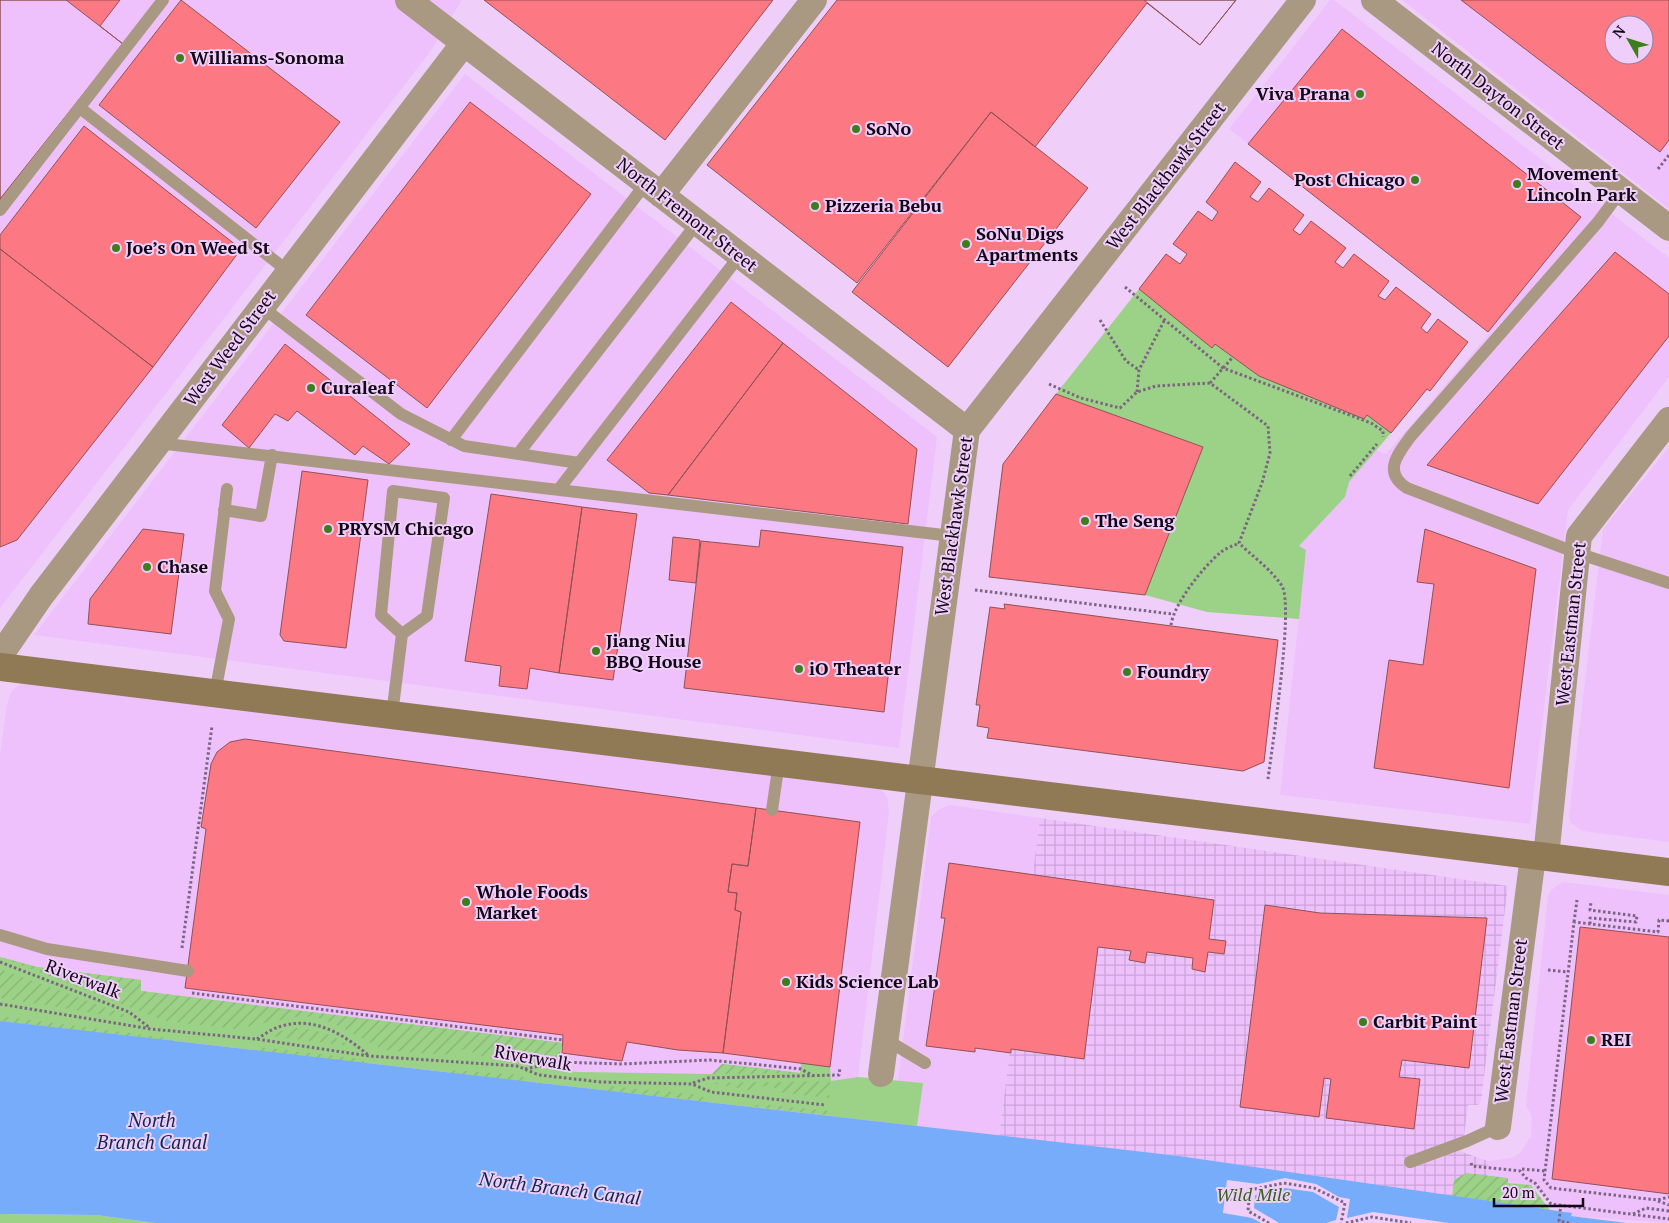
<svg xmlns="http://www.w3.org/2000/svg" width="1669" height="1223" font-family="'PT Serif',serif">
	<style>
		.built { fill: #eec1fd; fill-rule: evenodd }
		.industrial { fill: url(#industrial-grid) }
		.green { fill: #9cd287 }
		.garden { fill: url(#garden-furrows) }
		.water { fill: #76acfa }
		.pier { fill: #efcffa }
		.building { fill: #fc7983; stroke: #905154; fill-rule: evenodd }
		.lines { fill: none; stroke-linecap: round; stroke-linejoin: round }
		.path { stroke: #7b6582; stroke-width: 3; stroke-dasharray: 2.5 2.5; stroke-linecap: butt }
		.lane { stroke: #a99982; stroke-width: 12 }
		.street { stroke: #a99982; stroke-width: 26 }
		.secondary { stroke: #907955; stroke-width: 28 }
		.poi-dot { fill: #3d7d1d; stroke: #efcffa; stroke-width: 2 }
		.labels { text-anchor: middle; stroke-width: 4; stroke-linejoin: round; paint-order: stroke }
		.poi-label { font-size: 18px; font-weight: bold; fill: #120517; stroke: #efcffa; text-anchor: start }
		.street-label { font-size: 18px; fill: #120517; stroke: #efcffa }
		.park-label { font-size: 18px; font-style: italic; fill: #32631c; stroke: #efcffa }
		.water-label { font-size: 19px; font-style: italic; fill: #0e294e; stroke: #efcffa }
	</style>
	<defs>
		<pattern id="industrial-grid" width="8" height="8" patternUnits="userSpaceOnUse" patternTransform="scale(1.25)"><rect width="8" height="8" fill="#eec1fd"/><path d="M0 4h8M4 0v8" fill="none" stroke="#cba4d8"/></pattern>
		<pattern id="garden-furrows" width="10" height="10" patternUnits="userSpaceOnUse" patternTransform="scale(1.25)"><rect width="10" height="10" fill="#9cd287"/><path d="M-1 1l2-2M0 10L10 0M9 11l2-2" fill="none" stroke="#85b374"/></pattern>
	</defs>
	<rect width="100%" height="100%" fill="#efcffa"/>
	<!-- built -->
	<path class="built" d="M0 0H462L430 52 0 608Z
		M1330 0H1334L1669 258V377L1568 510 1530 824 1280 795 1306 550 1299 546 1345 497 1349 482 1376 450 1386 454 1490 333 1229 129Z
		M1402 0H1669V209L1649 193ZM1614 25H1644V55H1614Z
		M465 74 937 437 899 748 34 635Z
		M1669 447V842L1582 831 1570 822 1569 816 1603 529Z
		M23 682 874 787 882 790 887 797 889 812 858 1077 898 1080 931 817 938 810 949 805 1040 818 999 1136 0 1021V755L7 704 12 690Z
		M1563 882 1669 895V1223L1571 1216 1531 1185 1486 1180 1488 1161 1511 1158 1520 1153 1531 1136 1532 1117 1526 1105 1548 896 1551 890Z"/>
	<!-- industrial -->
	<path class="industrial" d="M1040 818 1508 886 1481 1101 1478 1105H1468L1462 1152 1488 1161 1486 1180H1454L1452 1196 1179 1156 999 1136Z"/>
	<!-- green -->
	<path class="green" d="M1139 289 1212 348 1215 344 1259 376 1364 419 1367 415 1391 433 1349 482 1345 497 1299 546 1306 550 1299 619 1207 612 1145 595 1203 447 1056 394Z
		M0 957 37 967 141 980V991L562 1043 559 1058 540 1061 541 1069 561 1066 567 1071 579 1072 712 1074 722 1064 800 1073 801 1063 830 1067 831 1081 858 1077 923 1083 917 1126 0 1021Z
		M0 1214 96 1215 156 1223H0Z"/>
	<!-- garden -->
	<path class="garden" d="M0 957 37 967 141 980V991L562 1043 559 1058 514 1061 486 1058 465 1049 444 1055 384 1050 335 1024 316 1017 300 1016 236 1029 165 1021Z
		M0 969 126 1015V1018L0 998Z
		M0 1016 168 1038 175 1042 0 1021Z
		M295 1028C317 1029 332 1034 350 1046L272 1036 277 1032Z
		M258 1047 362 1059 366 1064 253 1051Z
		M722 1064 800 1073 712 1074Z
		M455 1070 521 1075 529 1082 449 1073Z
		M830 1081 829 1098 784 1093 769 1085 749 1090 710 1083Z
		M608 1086 700 1095 710 1102 600 1090Z
		M760 1104 829 1111 828 1115 754 1107Z
		M1466 1173 1508 1178V1183L1531 1185 1550 1210 1452 1196 1454 1180Z"/>
	<!-- water -->
	<path class="water" d="M0 1021 1179 1156 1572 1213 1571 1216 1627 1223H156L96 1215 0 1214Z"/>
	<!-- pier -->
	<path class="pier" d="M1285 1178 1316 1184 1339 1197 1350 1199 1347 1218 1373 1212 1449 1223H1326L1336 1220 1339 1207 1313 1192 1285 1188 1255 1195 1254 1208 1279 1223H1261L1252 1218 1223 1213 1227 1180 1258 1184Z"/>
	<!-- building -->
	<path class="building" d="M0 0H120L100 26 123 44 0 203Z
		M0 0H66L123 44 0 199Z
		M181 0 340 122 256 228 99 105Z
		M484 0H773L665 140Z
		M837 0H1236L1200 45 1147 3 1035 147 991 112 857 283 707 165Z
		M1144 0H1236L1200 45Z
		M1461 0H1669V140L1660 152ZM1614 25H1644V55H1614Z
		M1342 29 1581 217 1488 332 1248 144Z
		M470 102 591 194 427 408 306 315Z
		M991 112 1088 188 948 367 852 292Z
		M84 126 241 249 153 367 0 249V235Z
		M1235 162 1261 182 1250 197 1258 202 1269 188 1304 215 1293 230 1300 235 1311 221 1346 248 1335 262 1343 268 1354 254 1389 281 1378 296 1385 300 1396 287 1431 314 1421 328 1427 333 1438 319 1468 342 1430 391 1427 389 1391 433 1367 415 1364 419 1259 376 1215 344 1212 348 1139 289 1166 254 1180 264 1187 254 1173 244 1198 211 1212 221 1218 212 1206 202Z
		M0 249 153 367 17 540 0 547Z
		M1615 252 1669 294V336L1538 504 1427 465Z
		M731 302 783 343 668 495 649 493 607 460Z
		M783 343 917 449 908 524 668 495Z
		M285 344 410 444 389 464 363 446 355 455 297 411 288 421 275 414 249 448 222 425Z
		M1056 394 1203 447 1145 595 989 577 1003 464Z
		M302 471 368 480 346 648 284 641 280 635Z
		M491 494 582 507 559 673 530 668 527 689 499 686 501 666 465 661Z
		M582 507 637 514 613 680 559 673Z
		M143 529 184 534 171 634 88 624 90 599Z
		M1425 529 1536 569 1509 788 1374 768 1389 660 1423 665 1434 584 1417 582Z
		M761 530 903 547 884 712 684 688 701 541 759 547Z
		M673 537 700 540 696 583 669 580Z
		M1004 604 1278 640 1264 762 1243 771 987 738 989 728 977 726 980 705H976L990 607 1005 609Z
		M245 739 756 808 748 866 732 864 728 892 737 893 735 910 741 912 723 1053 678 1050 627 1042 622 1061 562 1053 563 1035 185 988 206 829 201 827 211 764 217 752 230 742Z
		M756 808 860 822 830 1067 723 1053 741 912 735 910 737 893 728 892 732 864 748 866Z
		M949 863 1214 900 1209 939 1226 941 1224 954 1208 952 1205 972 1192 969 1193 958 1147 952 1145 963 1129 960 1131 951 1098 947 1084 1059 1011 1049V1053L975 1048V1052L926 1046 945 918H941Z
		M1265 905 1320 913 1487 918 1469 1068 1402 1060 1399 1077 1420 1079 1414 1129 1326 1118 1331 1079 1324 1078 1319 1117 1240 1107Z
		M1580 927 1669 937V1194L1552 1179Z"/>
	<g class="lines">
		<!-- path -->
		<path class="path" d="M1658 169 1669 155
			M1125 287 1223 368 1371 423 1383 431V437
			M1100 320 1126 361 1139 370
			M1210 383 1232 358
			M1049 384 1081 398 1120 408 1137 392 1156 386 1210 383 1268 426 1270 453 1262 483 1239 543C1253 557 1271 569 1282 586 1294 606 1272 748 1268 779
			M1137 392 1139 370 1165 319
			M1350 476 1377 444
			M975 590 1172 614
			M1171 625C1174 603 1204 566 1221 552 1226 548 1233 546 1239 543
			M1669 921 1659 920 1658 932 1574 922 1544 1180 1551 1188 1657 1200 1669 1197
			M1574 922 1577 900
			M1590 924V918L1636 922 1637 916 1590 910 1591 902
			M182 948 212 726
			M0 962 129 1012 150 1028
			M1548 970 1568 972
			M192 993 563 1040
			M0 1004 151 1029 256 1039 369 1056 517 1066 539 1075 601 1082 692 1084 711 1092 825 1105
			M257 1039C265 1034 273 1028 282 1026 314 1016 345 1035 368 1055
			M525 1069 560 1062 621 1064 710 1060 801 1069 813 1076
			M693 1083 708 1078 839 1075 840 1068
			M1471 1163 1472 1166 1520 1171 1526 1178 1535 1183 1551 1204 1669 1219
			M1522 1169 1545 1171
			M1229 1199 1249 1201
			M1658 1201 1669 1205
			M1561 1204 1559 1221 1569 1223
			M1633 1214 1646 1208 1669 1211
			M1269 1223 1248 1211 1250 1190 1284 1183 1314 1188 1345 1203 1341 1223
			M1346 1223 1372 1217 1411 1223"/>
		<!-- lane -->
		<path class="lane" d="M80 108 289 272
			M1621 191 1598 222 1411 436C1398 454 1382 472 1407 488L1577 553 1669 583
			M0 210 163 0
			M262 307 401 414 464 446 579 463
			M451 440 646 183
			M158 443 952 536
			M518 454 697 223
			M559 489 740 255
			M224 510 261 516 272 455
			M215 693 229 619 215 591 227 489
			M392 715 402 634 427 616 444 498 393 491 381 615 402 634
			M772 810 779 762
			M0 935 47 949 188 971
			M885 1039 925 1063
			M1410 1162 1467 1141 1498 1127"/>
		<!-- street -->
		<path class="street" d="M408 0 967 430
			M1374 0 1669 228
			M661 195 814 0
			M0 656 41 596 464 43
			M1546 857 1579 536 1669 420
			M881 1074 967 430 1303 0
			M1498 1127 1533 856"/>
		<!-- secondary -->
		<path class="secondary" d="M0 667 1669 872"/>
	</g>
	<!-- markers -->
	<g class="poi-dot">
		<circle cx="180" cy="58" r="5"/>
		<circle cx="1360" cy="94" r="5"/>
		<circle cx="856" cy="129" r="5"/>
		<circle cx="1415" cy="180" r="5"/>
		<circle cx="1517" cy="184" r="5"/>
		<circle cx="815" cy="206" r="5"/>
		<circle cx="966" cy="244" r="5"/>
		<circle cx="116" cy="248" r="5"/>
		<circle cx="311" cy="388" r="5"/>
		<circle cx="1085" cy="521" r="5"/>
		<circle cx="328" cy="529" r="5"/>
		<circle cx="147" cy="567" r="5"/>
		<circle cx="596" cy="651" r="5"/>
		<circle cx="799" cy="669" r="5"/>
		<circle cx="1127" cy="672" r="5"/>
		<circle cx="466" cy="902" r="5"/>
		<circle cx="786" cy="982" r="5"/>
		<circle cx="1363" cy="1022" r="5"/>
		<circle cx="1591" cy="1040" r="5"/>
	</g>
	<g class="labels">
		<!-- poi labels -->
		<g class="poi-label">
			<text x="190" y="64">Williams-Sonoma</text>
			<text x="1350" y="100" text-anchor="end">Viva Prana</text>
			<text x="866" y="135">SoNo</text>
			<text x="1527" y="180">Movement<tspan x="1527" dy="21">Lincoln Park</tspan></text>
			<text x="1405" y="186" text-anchor="end">Post Chicago</text>
			<text x="825" y="212">Pizzeria Bebu</text>
			<text x="976" y="240">SoNu Digs<tspan x="976" dy="21">Apartments</tspan></text>
			<text x="126" y="254">Joe’s On Weed St</text>
			<text x="321" y="394">Curaleaf</text>
			<text x="1095" y="527">The Seng</text>
			<text x="338" y="535">PRYSM Chicago</text>
			<text x="157" y="573">Chase</text>
			<text x="606" y="647">Jiang Niu<tspan x="606" dy="21">BBQ House</tspan></text>
			<text x="809" y="675">iO Theater</text>
			<text x="1137" y="678">Foundry</text>
			<text x="476" y="898">Whole Foods<tspan x="476" dy="21">Market</tspan></text>
			<text x="796" y="988">Kids Science Lab</text>
			<text x="1373" y="1028">Carbit Paint</text>
			<text x="1601" y="1046">REI</text>
		</g>
		<!-- street labels -->
		<g class="street-label">
			<text transform="translate(1498 96) rotate(38)" y="6">North Dayton Street</text>
			<text transform="translate(1166 176) rotate(-52)" y="6">West Blackhawk Street</text>
			<text transform="translate(687 215) rotate(38)" y="6">North Fremont Street</text>
			<text transform="translate(230 348) rotate(-53)" y="6">West Weed Street</text>
			<text transform="translate(954 526) rotate(-82)" y="6">West Blackhawk Street</text>
			<text transform="translate(1571 624) rotate(-84)" y="6">West Eastman Street</text>
			<text transform="translate(83 979) rotate(21)" y="6">Riverwalk</text>
			<text transform="translate(1511 1021) rotate(-83)" y="6">West Eastman Street</text>
			<text transform="translate(533 1058) rotate(10)" y="6">Riverwalk</text>
		</g>
		<!-- park labels -->
		<g class="park-label">
			<text x="1253" y="1201">Wild Mile</text>
		</g>
		<!-- water labels -->
		<g class="water-label">
			<text x="152" y="1127">North<tspan x="152" dy="22">Branch Canal</tspan></text>
			<text transform="translate(560 1188) rotate(7)" y="7">North Branch Canal</text>
		</g>
	</g>
	<!-- north arrow -->
	<g transform="translate(1629 40) rotate(309)"><circle r="24" fill="#efcffa" stroke="#977e9f"/>
	<path d="M0-4L9 19L0 12L-9 19Z" fill="#3d7d1d"/>
	<text y="-8" font-size="14" font-weight="bold" text-anchor="middle" fill="#120517">N</text>
	</g>
	<!-- scale -->
	<path d="M1494 1198v8h89v-8" fill="none" stroke="#120517" stroke-width="2.5"/>
	<text x="1502" y="1198" font-size="15" fill="#120517" stroke="#efcffa" stroke-width="4" paint-order="stroke">20 m</text>
</svg>
